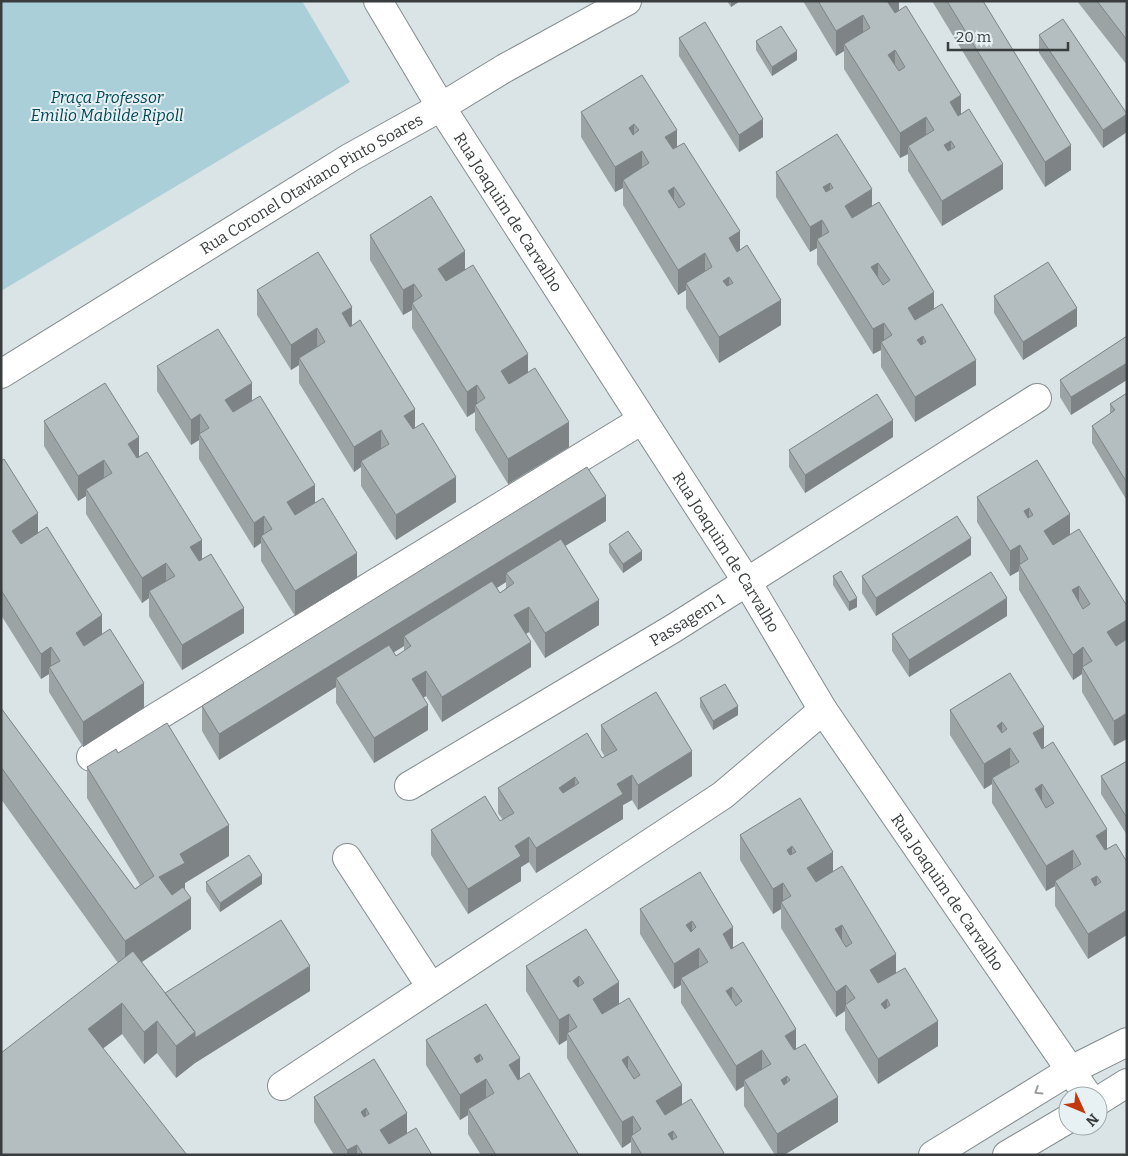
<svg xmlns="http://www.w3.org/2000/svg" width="1128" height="1156" font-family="Bitter,serif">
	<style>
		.green { fill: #abcfd8 }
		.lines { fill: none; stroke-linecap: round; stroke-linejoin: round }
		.minor-casing { stroke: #838c8e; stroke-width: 30 }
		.secondary-casing { stroke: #838c8e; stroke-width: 30 }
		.minor { stroke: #fff; stroke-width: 28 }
		.secondary { stroke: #fff; stroke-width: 28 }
		.wall { fill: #9ba3a4; fill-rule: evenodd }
		.shaded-wall { fill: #7e8486 }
		.building { fill: #b4bdbf; stroke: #7e8486; fill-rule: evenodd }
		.oneway { stroke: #9c9e9e }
		.labels { text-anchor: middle; stroke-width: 4; stroke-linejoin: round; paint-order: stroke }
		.park-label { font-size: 16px; font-style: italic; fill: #004755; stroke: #e7f0f3 }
		.street-label { font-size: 16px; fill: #393d3e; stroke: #e7f0f3 }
	</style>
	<rect width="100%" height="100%" fill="#dae3e6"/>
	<!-- green -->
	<path class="green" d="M1 1H302L350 82 1 291Z"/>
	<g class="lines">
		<defs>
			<g id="minor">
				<path id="s1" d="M378 1 441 107 747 582 823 710 1088 1096"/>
				<path id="s2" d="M1 374 351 157 441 107 505 68 627 1"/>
				<path d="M91 757 642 420"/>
				<path id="s3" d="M409 786 674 628 1037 398"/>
				<path d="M347 858 431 987"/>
				<path d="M282 1086 723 795 823 710"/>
			</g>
			<path id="secondary" d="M1098 1101 1127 1083
				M933 1155 1071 1070 1127 1042
				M1007 1155 1068 1119"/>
		</defs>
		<!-- minor casing -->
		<use href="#minor" class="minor-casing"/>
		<!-- secondary casing -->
		<use href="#secondary" class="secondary-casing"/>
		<!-- minor -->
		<use href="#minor" class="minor"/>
		<!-- secondary -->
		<use href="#secondary" class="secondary"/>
	</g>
	<!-- wall -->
	<path class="wall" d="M727 1H740L731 7Z
		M803 1H899V11L961 114 1003 189 942 226 908 171V154L900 158 844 69V51L836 56Z
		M932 1H983L1071 170 1045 187Z
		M1077 1H1127V65Z
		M1039 35 1127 114V132L1103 148 1039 53Z
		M679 38 763 137 739 152 679 56Z
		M756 41 797 60 772 76 756 50Z
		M642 75 677 147 740 250 781 325 719 363 686 308V290L678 295 623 205V188L615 192 581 137V112Z
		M837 134 872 206 934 308 976 385 915 422 881 367V350L873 354 817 264V248L810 252 776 197V172Z
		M370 235 465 270 528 372 569 447 508 484 475 430V412L467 417 412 328V310L403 315 370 260Z
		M257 290 352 326 415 428 456 502 396 540 361 486V467L354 472 299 383V365L291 370 257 315Z
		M994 296 1077 326 1023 360 994 313Z
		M1127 336 1071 415 1060 397V380Z
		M157 366 252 401 315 503 357 578 295 616 261 561V543L254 548 199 459V440L191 445 157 391Z
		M1127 393V499H1126L1092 443V426L1110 414V404Z
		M44 421 139 457 202 559 244 633 182 670 149 616V598L142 603 86 514V496L78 501 44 446Z
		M893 437 805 493 789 467V450Z
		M1037 460 1070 534 1127 606 1114 746 1082 692V674L1073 680 1019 590V571L1010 576 977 522V497Z
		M1 461 38 532 102 635 144 708 83 747 49 692V674L41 679 1 615Z
		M606 521 565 546 599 625 545 658 529 632 526 634 531 667 442 722 426 696 423 698 428 730 374 763 336 703V687L219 760 202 731V706ZM506 582V588L500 593 497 588ZM404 646V651L396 656 394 652Z
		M609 544 642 560 623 573 609 553Z
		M971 555 876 616 862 593V576Z
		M833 576 857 607 849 611 833 585Z
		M1007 616 909 677 892 651V634Z
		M1010 673 1044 748 1107 849 1088 959 1055 906V886L1046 891 992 803V784L984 789 950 735V710Z
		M700 698 738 715 713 730 700 707Z
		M1 708 135 889 140 885 87 798V767L118 753 229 856 185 883V890L191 929 142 962 165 993 310 991 195 1063 176 1078 157 1053 144 1064 122 1034 103 1048 1 1155 118 963 1 799Z
		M601 725 692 776 638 810 632 800 623 805V819L536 873 529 862 521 867V881L468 914 431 855V830L500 821 503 820 498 813V788L602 758 605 757 601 750Z
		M1127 761V835L1101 794V776Z
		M800 798 833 872 896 973 938 1046 878 1084 845 1030V1011L836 1017 781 928V909L773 914 740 860V835Z
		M700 872 733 947 796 1049 838 1122 784 1155H775L744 1106V1086L736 1091 681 1003V985L674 989 640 934V909Z
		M206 882 262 884 220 912 206 891Z
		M586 929 619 1003 682 1104 724 1155H631V1142L622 1148 567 1058V1040L559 1045 526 991V966Z
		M486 1004 520 1078 579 1155H481L468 1134V1115L460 1120 426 1065V1040Z
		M374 1059 407 1133 432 1155H334L314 1122V1097Z"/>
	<!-- shaded-wall -->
	<path class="shaded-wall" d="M731 1H740L731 7Z
		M887 1H899V19Z
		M863 15V40L844 44V51L836 56V31Z
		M895 50V75L888 55Z
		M797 51V60L772 76V67Z
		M961 95V120L950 102Z
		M1127 114V132L1103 148V130Z
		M926 117V142L908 146V154L900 158V133Z
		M763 119V137L739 152V135Z
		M634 124V149L629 128Z
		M677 130V155L665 137Z
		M951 141V166L944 145Z
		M1071 145V170L1045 187V162Z
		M642 151V176L623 180V188L615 192V167Z
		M1003 164V189L942 226V201Z
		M830 183V208L823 187Z
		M674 187V212L668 191Z
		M872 189V215L845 231V206Z
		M822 220V245L817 239V248L810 252V227Z
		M740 231V256L729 238Z
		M465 251V276L438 294V269Z
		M705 253V279L686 283V290L678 295V270Z
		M878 263V288L871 267Z
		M729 277V302L723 281Z
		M414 284V306L412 303V310L403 315V290Z
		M934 292V317L908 333V308Z
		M781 300V325L719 363V337Z
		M352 307V332L342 313Z
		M1077 308V326L1023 360V342Z
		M884 323V347L881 342V350L873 354V329Z
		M317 328V353L299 358V365L291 370V345Z
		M923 336V361L917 340Z
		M528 354V379L501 396V371Z
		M976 360V385L915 422V397Z
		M1127 363V380L1071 415V397Z
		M252 383V408L225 425V400Z
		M477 385V409L475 405V412L467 417V392Z
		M415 409V434L404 416Z
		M200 414V436L199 434V440L191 445V420Z
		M893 420V437L805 493V475Z
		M569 422V447L508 484V459Z
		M381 430V456L361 461V467L354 472V447Z
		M139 437V462L128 444Z
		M104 460V485L86 489V496L78 501V476Z
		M456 477V502L396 540V515Z
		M1126 481H1127L1126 499Z
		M315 485V510L287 527V502Z
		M606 496V521L511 579 506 573V582L408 643 404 636V646L341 685 336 678V687L219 760V734Z
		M1029 508V533L1024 511Z
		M38 513V538L12 556V531Z
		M1070 514V540L1044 556V531Z
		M264 516V539L261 536V543L254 548V523Z
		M971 538V555L876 616V598Z
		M202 540V565L190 547Z
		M1020 545V567L1019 565V571L1010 576V551Z
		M642 551V560L623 573V564Z
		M357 553V578L295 616V591Z
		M166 563V588L149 591V598L142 603V578Z
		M1079 586V611L1072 590Z
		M857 598V607L849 611V602Z
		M1007 598V616L909 677V660Z
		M599 600V625L545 658V633Z
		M529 607V632L514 640V615Z
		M244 608V633L182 670V645Z
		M102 615V640L76 658V633Z
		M1127 620V645L1107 657V632Z
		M531 642V667L442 722V697Z
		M51 647V670L49 667V674L41 679V654Z
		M1083 647V670L1082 667V674L1073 680V655Z
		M426 671V696L412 704V679Z
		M144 683V708L83 747V722Z
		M428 705V730L374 763V738Z
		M738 706V715L713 730V721Z
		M1127 713V739L1114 746V721Z
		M1002 722V747L997 726Z
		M1044 727V752L1033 733Z
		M1010 748V773L992 778V784L984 789V764Z
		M692 751V776L638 810V785Z
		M632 775V800L623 805V819L536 873V848L617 784Z
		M575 777V803L559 813V788Z
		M1042 784V810L1035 789Z
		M229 825V856L185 883V894L159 909V877L180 854Z
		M1107 829V854L1096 836Z
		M529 837V862L521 867V881L468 914V889L515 846Z
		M792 846V871L787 850Z
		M1073 850V875L1055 881V886L1046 891V866Z
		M833 852V877L807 894V868Z
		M262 875V884L220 912V903Z
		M1097 876V901L1091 879Z
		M783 883V905L781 902V909L773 914V889Z
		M191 898V929L125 973V941Z
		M1127 910V935L1088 959V934Z
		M692 921V946L686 925Z
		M842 925V950L835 929Z
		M733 927V952L723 934Z
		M699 948V973L681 978V985L674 989V964Z
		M896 954V979L870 995V970Z
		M310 966V991L195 1063V1038Z
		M579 976V1001L573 981Z
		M619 982V1008L593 1024V999Z
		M846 985V1008L845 1005V1011L836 1017V992Z
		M732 987V1012L726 991Z
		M887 999V1025L881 1004Z
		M122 1003V1034L88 1060V1029Z
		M569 1014V1036L567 1033V1040L559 1045V1020Z
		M157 1021V1053L144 1064V1032Z
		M938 1021V1046L878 1084V1059Z
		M796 1029V1054L785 1036Z
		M195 1032V1063L176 1078V1046Z
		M762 1050V1075L744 1080V1086L736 1091V1066Z
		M480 1054V1079L474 1058Z
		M628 1056V1081L622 1060Z
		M520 1058V1083L509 1065Z
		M787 1076V1101L781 1080Z
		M486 1079V1104L468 1109V1115L460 1120V1095Z
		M682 1085V1110L656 1126V1101Z
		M838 1097V1122L784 1155H777V1134Z
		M366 1108V1133L361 1112Z
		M407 1113V1138L380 1155V1130Z
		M633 1116V1139L631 1136V1142L622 1148V1122Z
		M673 1131V1155L668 1134Z
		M357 1145V1155H347V1150Z"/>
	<!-- building -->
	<path class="building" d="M818 1H887L895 13 906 6 961 95 950 102 958 116 969 109 1003 164 942 201 908 146 934 130 926 117 900 133 844 44 870 28 863 15 836 31ZM895 50 905 67 899 71 888 55ZM951 141 955 147 948 151 944 145Z
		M947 1H983L1071 145 1045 162Z
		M1097 1H1127V40Z
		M1063 19 1127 114 1103 130 1039 35Z
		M705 22 763 119 739 135 679 38Z
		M781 26 797 51 772 67 756 41Z
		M642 75 677 130 665 137 673 149 684 143 740 231 729 238 737 252 747 245 781 300 719 337 686 283 712 267 705 253 678 270 623 180 649 163 642 151 615 167 581 112ZM634 124 639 130 633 135 629 128ZM674 187 685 204 679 208 668 191ZM729 277 733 283 727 286 723 281Z
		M837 134 872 189 845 206 852 218 879 202 934 292 908 308 915 320 942 304 976 360 915 397 881 342 892 335 884 323 873 329 817 239 829 232 822 220 810 227 776 172ZM830 183 833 188 826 192 823 187ZM878 263 890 280 883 285 871 267ZM923 336 926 342 921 345 917 340Z
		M431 196 465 251 438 269 446 281 473 265 528 354 501 371 509 384 535 368 569 422 508 459 475 405 485 398 477 385 467 392 412 303 422 296 414 284 403 290 370 235Z
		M318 252 352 307 342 313 350 327 360 320 415 409 404 416 413 429 423 423 456 477 396 515 361 461 389 444 381 430 354 447 299 358 325 342 317 328 291 345 257 290Z
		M1048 262 1077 308 1023 342 994 296Z
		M218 329 252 383 225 400 233 412 260 396 315 485 287 502 295 515 323 498 357 553 295 591 261 536 272 529 264 516 254 523 199 434 209 428 200 414 191 420 157 366Z
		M1127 336V363L1071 397 1060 380Z
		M105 383 139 437 128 444 137 458 147 452 202 540 190 547 199 561 211 554 244 608 182 645 149 591 175 576 166 563 142 578 86 489 112 473 104 460 78 476 44 421Z
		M1127 393V481H1126L1092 426 1115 410 1110 404Z
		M877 394 893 420 805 475 789 450Z
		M4 459 38 513 12 531 21 544 47 527 102 615 76 633 84 646 110 629 144 683 83 722 49 667 60 661 51 647 41 654 1 590V461Z
		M1037 460 1070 514 1044 531 1053 545 1079 529 1127 606V620L1107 632 1116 646 1127 639V713L1114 721 1082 667 1092 661 1083 647 1073 655 1019 565 1028 559 1020 545 1010 551 977 497ZM1029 508 1033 515 1028 518 1024 511ZM1079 586 1090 604 1083 609 1072 590Z
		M587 467 606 496 219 734 202 706Z
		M957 516 971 538 876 598 862 576Z
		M628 531 642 551 623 564 609 544Z
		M561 539 599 600 545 633 529 607 514 615 531 642 442 697 426 671 412 679 428 705 374 738 336 678 389 645 396 656 411 646 404 636 492 581 500 593 514 583 506 573Z
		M841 571 857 598 849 602 833 576Z
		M991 572 1007 598 909 660 892 634Z
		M1010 673 1044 727 1033 733 1042 749 1053 742 1107 829 1096 836 1105 850 1116 844 1127 862V910L1088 934 1055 881 1081 864 1073 850 1046 866 992 778 1019 762 1010 748 984 764 950 710ZM1002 722 1007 729 1002 733 997 726ZM1042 784 1054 803 1046 808 1035 789ZM1097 876 1101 882 1095 886 1091 879Z
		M725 684 738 706 713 721 700 698Z
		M656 692 692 751 638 785 632 775 617 784 623 794 536 848 529 837 515 846 521 856 468 889 431 830 485 796 500 821 514 813 498 788 587 733 602 758 617 750 601 725ZM575 777 579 783 563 793 559 788Z
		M1 708 135 889 154 876 87 767 116 749 118 753 167 723 229 825 180 854 185 863 159 877 172 895 183 887 191 898 125 941 1 767Z
		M1127 761V818L1101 776Z
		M800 798 833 852 807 868 816 882 842 866 896 954 870 970 878 983 905 968 938 1021 878 1059 845 1005 855 998 846 985 836 992 781 902 791 896 783 883 773 889 740 835ZM792 846 796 852 790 855 787 850ZM842 925 852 943 846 947 835 929ZM887 999 890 1005 885 1009 881 1004Z
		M249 855 262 875 220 903 206 882Z
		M700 872 733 927 723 934 731 949 743 942 796 1029 785 1036 794 1050 805 1044 838 1097 777 1134 744 1080 771 1064 762 1050 736 1066 681 978 708 962 699 948 674 964 640 909ZM692 921 696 927 691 932 686 925ZM732 987 742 1001 736 1006 726 991ZM787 1076 790 1080 784 1085 781 1080Z
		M281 920 310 966 195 1038V1032L165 993Z
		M586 929 619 982 593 999 602 1014 629 998 682 1085 656 1101 665 1115 691 1099 724 1153 721 1155H642L631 1136 641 1129 633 1116 622 1122 567 1033 577 1027 569 1014 559 1020 526 966ZM579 976 584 983 578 987 573 981ZM628 1056 640 1075 634 1079 622 1060ZM673 1131 677 1137 672 1140 668 1134Z
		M133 951 195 1032 176 1046 157 1021 144 1032 122 1003 88 1029 187 1155H1V1053Z
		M486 1004 520 1058 509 1065 518 1080 529 1073 579 1155H496L468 1109 494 1093 486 1079 460 1095 426 1040ZM480 1054 483 1059 477 1063 474 1058Z
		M374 1059 407 1113 380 1130 389 1144 416 1128 432 1155H363L357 1145 347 1150 314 1097ZM366 1108 369 1114 364 1117 361 1112Z"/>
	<!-- one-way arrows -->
	<defs><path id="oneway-chevron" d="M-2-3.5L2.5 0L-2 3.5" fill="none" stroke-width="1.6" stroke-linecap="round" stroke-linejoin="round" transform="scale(1.25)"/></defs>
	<use class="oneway" href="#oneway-chevron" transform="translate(1038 1091) rotate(148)"/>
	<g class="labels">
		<!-- park labels -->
		<g class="park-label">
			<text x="107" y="103">Praça Professor<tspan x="107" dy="18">Emilio Mabilde Ripoll</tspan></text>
		</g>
		<!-- street labels -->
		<g class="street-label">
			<text dy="6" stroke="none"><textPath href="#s2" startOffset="364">Rua Coronel Otaviano Pinto Soares</textPath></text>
			<text dy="6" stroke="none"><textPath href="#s1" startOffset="248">Rua Joaquim de Carvalho</textPath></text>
			<text dy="6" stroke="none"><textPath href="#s1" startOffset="652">Rua Joaquim de Carvalho</textPath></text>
			<text dy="6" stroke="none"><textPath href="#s3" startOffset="324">Passagem 1</textPath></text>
			<text dy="6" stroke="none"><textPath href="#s1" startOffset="1058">Rua Joaquim de Carvalho</textPath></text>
		</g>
	</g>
	<!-- border -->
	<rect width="1128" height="1156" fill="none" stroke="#393d3e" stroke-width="5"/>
	<!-- north arrow -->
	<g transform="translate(1083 1111) rotate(134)"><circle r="24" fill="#e7f0f3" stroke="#a1a8ab"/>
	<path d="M0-4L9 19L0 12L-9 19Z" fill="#c2390e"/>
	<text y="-8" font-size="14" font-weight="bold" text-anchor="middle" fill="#393d3e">N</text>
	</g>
	<!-- scale -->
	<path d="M948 42v8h120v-8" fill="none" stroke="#393d3e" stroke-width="2.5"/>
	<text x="956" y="42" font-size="15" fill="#393d3e" stroke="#e7f0f3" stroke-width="4" paint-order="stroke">20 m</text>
</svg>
